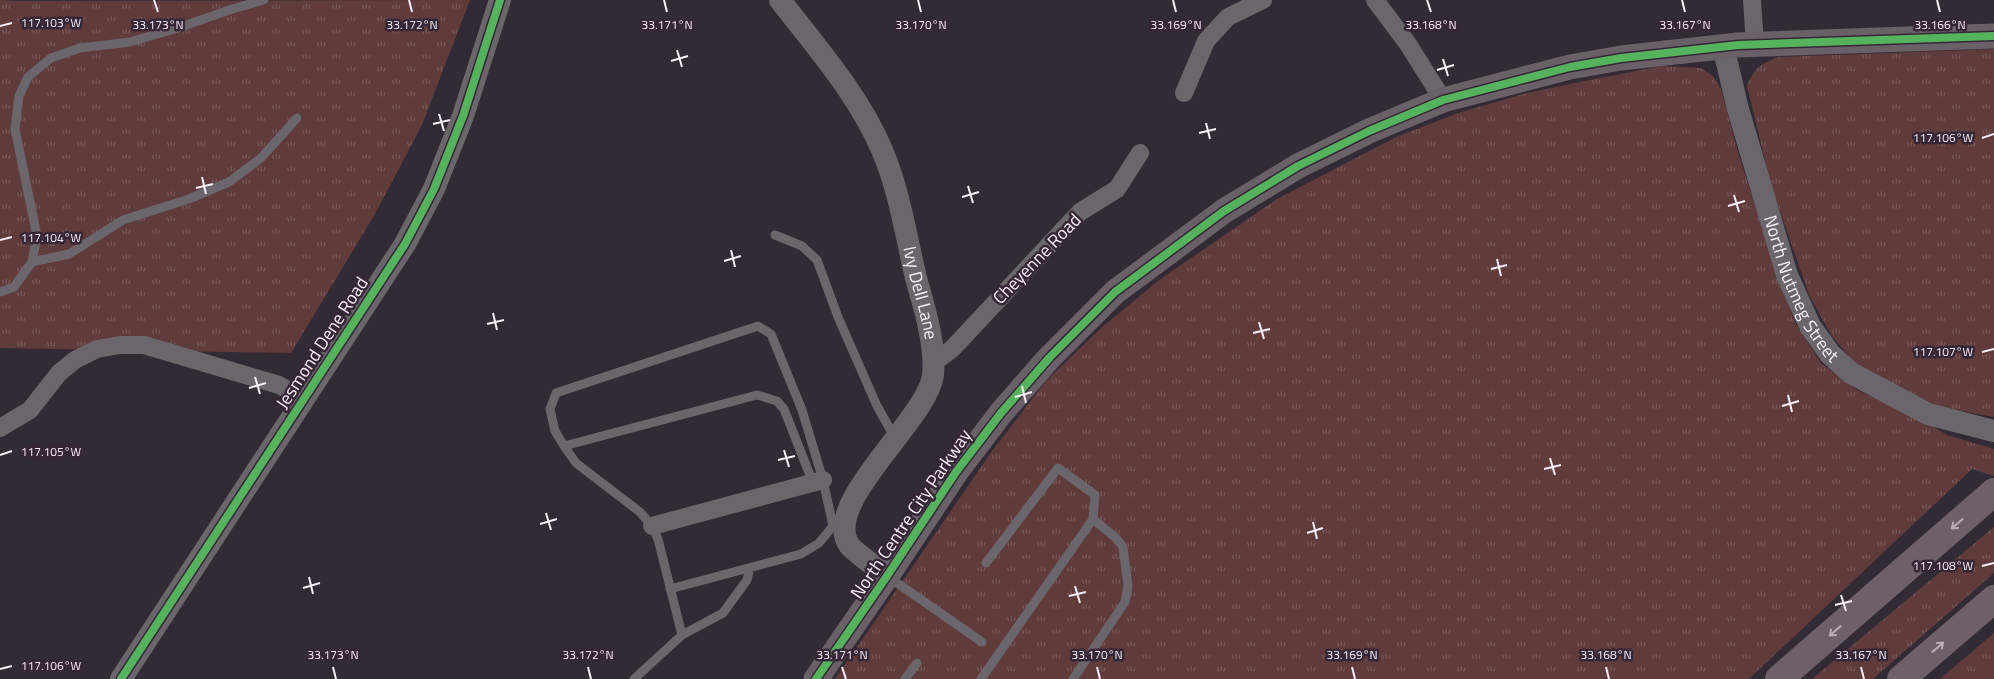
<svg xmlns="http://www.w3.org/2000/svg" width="1994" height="679" font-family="'Titillium Web',sans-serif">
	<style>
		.grass { fill: url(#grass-tufts) }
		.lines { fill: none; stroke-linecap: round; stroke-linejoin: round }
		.service { stroke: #6b656c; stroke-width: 9 }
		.minor { stroke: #6b656c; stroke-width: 18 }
		.tertiary { stroke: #6b656c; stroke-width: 22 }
		.secondary { stroke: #696068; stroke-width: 25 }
		.motorway { stroke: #6d606a; stroke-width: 28 }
		.cycleway-casing { stroke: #362737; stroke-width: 11 }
		.cycleway { stroke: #56b35d; stroke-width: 8 }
		.oneway { stroke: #b9aeb8 }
		.ticks { fill: none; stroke: #f8eef8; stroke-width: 2 }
		.labels { text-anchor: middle; stroke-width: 5; stroke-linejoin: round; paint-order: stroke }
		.street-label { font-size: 18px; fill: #f8eef8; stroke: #362737 }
		.ticks-label { font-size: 12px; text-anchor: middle; fill: #f8eef8; stroke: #362737; stroke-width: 5; stroke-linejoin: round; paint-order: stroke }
	</style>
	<defs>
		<pattern id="grass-tufts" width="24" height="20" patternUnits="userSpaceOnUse" patternTransform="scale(1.25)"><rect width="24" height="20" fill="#5f3b3c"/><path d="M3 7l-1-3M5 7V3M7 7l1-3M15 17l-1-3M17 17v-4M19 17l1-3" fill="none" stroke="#775859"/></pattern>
	</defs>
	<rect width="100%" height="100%" fill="#322a34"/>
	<!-- grass -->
	<path class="grass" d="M0 0 21 1 470 0 422 125 375 214 291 353 0 348Z
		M1994 49V417L1934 406 1879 378 1853 361 1831 335 1809 295 1771 185 1747 86C1754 68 1761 63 1779 57Z
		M1662 66 1701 68 1713 76 1721 89 1738 152 1777 275 1796 325 1821 363 1857 390 1916 416 1947 435 1994 449V476L1972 469 1749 679H835L992 451 1046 381 1101 328 1159 280 1277 199 1396 137 1458 113 1527 93 1589 80Z
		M1994 527V573L1873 679H1812Z
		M1994 633V679H1940Z"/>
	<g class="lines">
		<!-- service -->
		<path class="service" d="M775 235 802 246 817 260 838 317 877 406 895 438
			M32 262 37 236 15 129 19 96 28 77 51 58 80 48 130 42 178 28 232 9 264 0
			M0 292 14 287 32 262 69 254 123 220 189 199 229 182 261 158 297 118
			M564 446 757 395 777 401 784 409 813 483
			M986 563 1058 468 1095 495 1093 519
			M887 576 982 642
			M670 589 801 554 819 543 833 526 823 480 802 410 771 334 758 326 556 393 550 409 555 431 564 446 576 463 640 512 652 526 658 539 682 635
			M634 679 682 635 723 613 747 580 750 568
			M905 679 917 663
			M981 679 1093 519 1116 538 1123 547 1128 586 1125 602 1073 679"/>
		<!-- minor -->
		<path class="minor" d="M1375 0 1408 44 1443 100
			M1752 0 1755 45
			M1184 93 1206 41 1228 17 1263 0
			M932 364 952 349 1080 212 1117 189 1140 153
			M0 428 30 410 59 373 75 360 97 349 120 345H144L279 385 304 399
			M652 526 823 480"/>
		<!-- tertiary -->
		<g class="tertiary">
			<path id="s1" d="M780 0C817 48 858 94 882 150 899 189 906 236 916 278 924 306 936 345 933 375 928 419 821 503 849 545 853 551 880 570 887 576"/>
			<path id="s2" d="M1723 46 1738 109 1787 275 1810 326 1830 354 1851 373 1928 414 1994 431"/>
			<path d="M121 679 405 244 434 189 463 116 500 0"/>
		</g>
		<!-- secondary -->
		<path class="secondary" d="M816 679 887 576 956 472 1001 413 1050 357 1115 292 1224 211 1298 166 1369 131 1443 100 1570 67 1621 58 1738 45 1994 36"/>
		<!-- motorway -->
		<path class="motorway" d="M1779 679 1994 492
			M1901 679 1994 599"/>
		<defs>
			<path id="cycleway" d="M121 679 405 244 434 189 463 116 500 0
				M816 679 887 576 956 472 1001 413 1050 357 1115 292 1224 211 1298 166 1369 131 1443 100 1570 67 1621 58 1738 45 1994 36"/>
		</defs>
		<!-- cycleway casing -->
		<use href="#cycleway" class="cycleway-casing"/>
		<!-- cycleway -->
		<use href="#cycleway" class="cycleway"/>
	</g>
	<!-- one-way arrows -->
	<defs><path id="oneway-shaft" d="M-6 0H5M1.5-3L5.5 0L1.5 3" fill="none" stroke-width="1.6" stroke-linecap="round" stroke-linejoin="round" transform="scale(1.25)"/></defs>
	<g class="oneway">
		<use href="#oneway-shaft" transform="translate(1957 524) rotate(139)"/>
		<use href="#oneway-shaft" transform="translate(1835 631) rotate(139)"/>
		<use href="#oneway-shaft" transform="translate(1938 647) rotate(-41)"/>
	</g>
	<!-- ticks -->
	<path class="ticks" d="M154 0 158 12M409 0 412 12M664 0 667 12M918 0 921 12M1173 0 1176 12M1427 0 1431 12M1682 0 1685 12M1937 0 1940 12M0 26 12 23M677 50 682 67M1443 59 1448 76M671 61 688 56M1437 70 1454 65M439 114 444 131M1206 123 1210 139M433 124 450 120M1199 133 1216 129M1982 138 1994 134M202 177 206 194M968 186 973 203M196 188 213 184M1734 195 1739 212M962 197 979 192M1728 206 1745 201M0 240 12 237M731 250 735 267M1497 259 1501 276M724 261 741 256M1491 269 1507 265M493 313 497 330M1259 322 1264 339M487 324 504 320M1253 333 1270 329M1982 352 1994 349M255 377 260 394M1022 386 1026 403M249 388 266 383M1788 395 1792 412M1015 397 1032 392M1782 406 1799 401M784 450 789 467M0 455 12 451M1550 458 1555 475M778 460 795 456M1544 469 1561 465M546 513 551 530M1313 522 1317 539M540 524 557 519M1307 533 1323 528M1982 566 1994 563M309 577 313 594M1075 586 1080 603M303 588 320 583M1841 595 1846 611M1069 596 1086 592M1835 605 1852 601M333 667 336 679M588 667 591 679M842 667 846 679M1097 667 1100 679M1352 667 1355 679M1606 667 1609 679M1861 667 1864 679M0 669 12 666"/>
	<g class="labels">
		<!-- street labels -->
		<g class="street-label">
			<text transform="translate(1037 259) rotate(-46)" y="6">Cheyenne Road</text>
			<text dy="6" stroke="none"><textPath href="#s2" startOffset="256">North Nutmeg Street</textPath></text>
			<text dy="6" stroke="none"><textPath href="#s1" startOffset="330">Ivy Dell Lane</textPath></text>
			<text transform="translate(322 343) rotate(-57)" y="6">Jesmond Dene Road</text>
			<text transform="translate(911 514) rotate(-56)" y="6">North Centre City Parkway</text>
		</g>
	</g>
	<g class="ticks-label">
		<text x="51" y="27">117.103°W</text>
		<text x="158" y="29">33.173°N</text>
		<text x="412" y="29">33.172°N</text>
		<text x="667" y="29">33.171°N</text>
		<text x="921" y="29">33.170°N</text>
		<text x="1176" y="29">33.169°N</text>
		<text x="1431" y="29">33.168°N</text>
		<text x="1685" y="29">33.167°N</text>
		<text x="1940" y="29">33.166°N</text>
		<text x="1943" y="142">117.106°W</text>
		<text x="51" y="242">117.104°W</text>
		<text x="1943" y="356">117.107°W</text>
		<text x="51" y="456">117.105°W</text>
		<text x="1943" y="570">117.108°W</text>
		<text x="333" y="659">33.173°N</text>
		<text x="588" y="659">33.172°N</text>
		<text x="842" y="659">33.171°N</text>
		<text x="1097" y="659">33.170°N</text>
		<text x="1352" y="659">33.169°N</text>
		<text x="1606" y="659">33.168°N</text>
		<text x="1861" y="659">33.167°N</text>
		<text x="51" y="670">117.106°W</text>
	</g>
</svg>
